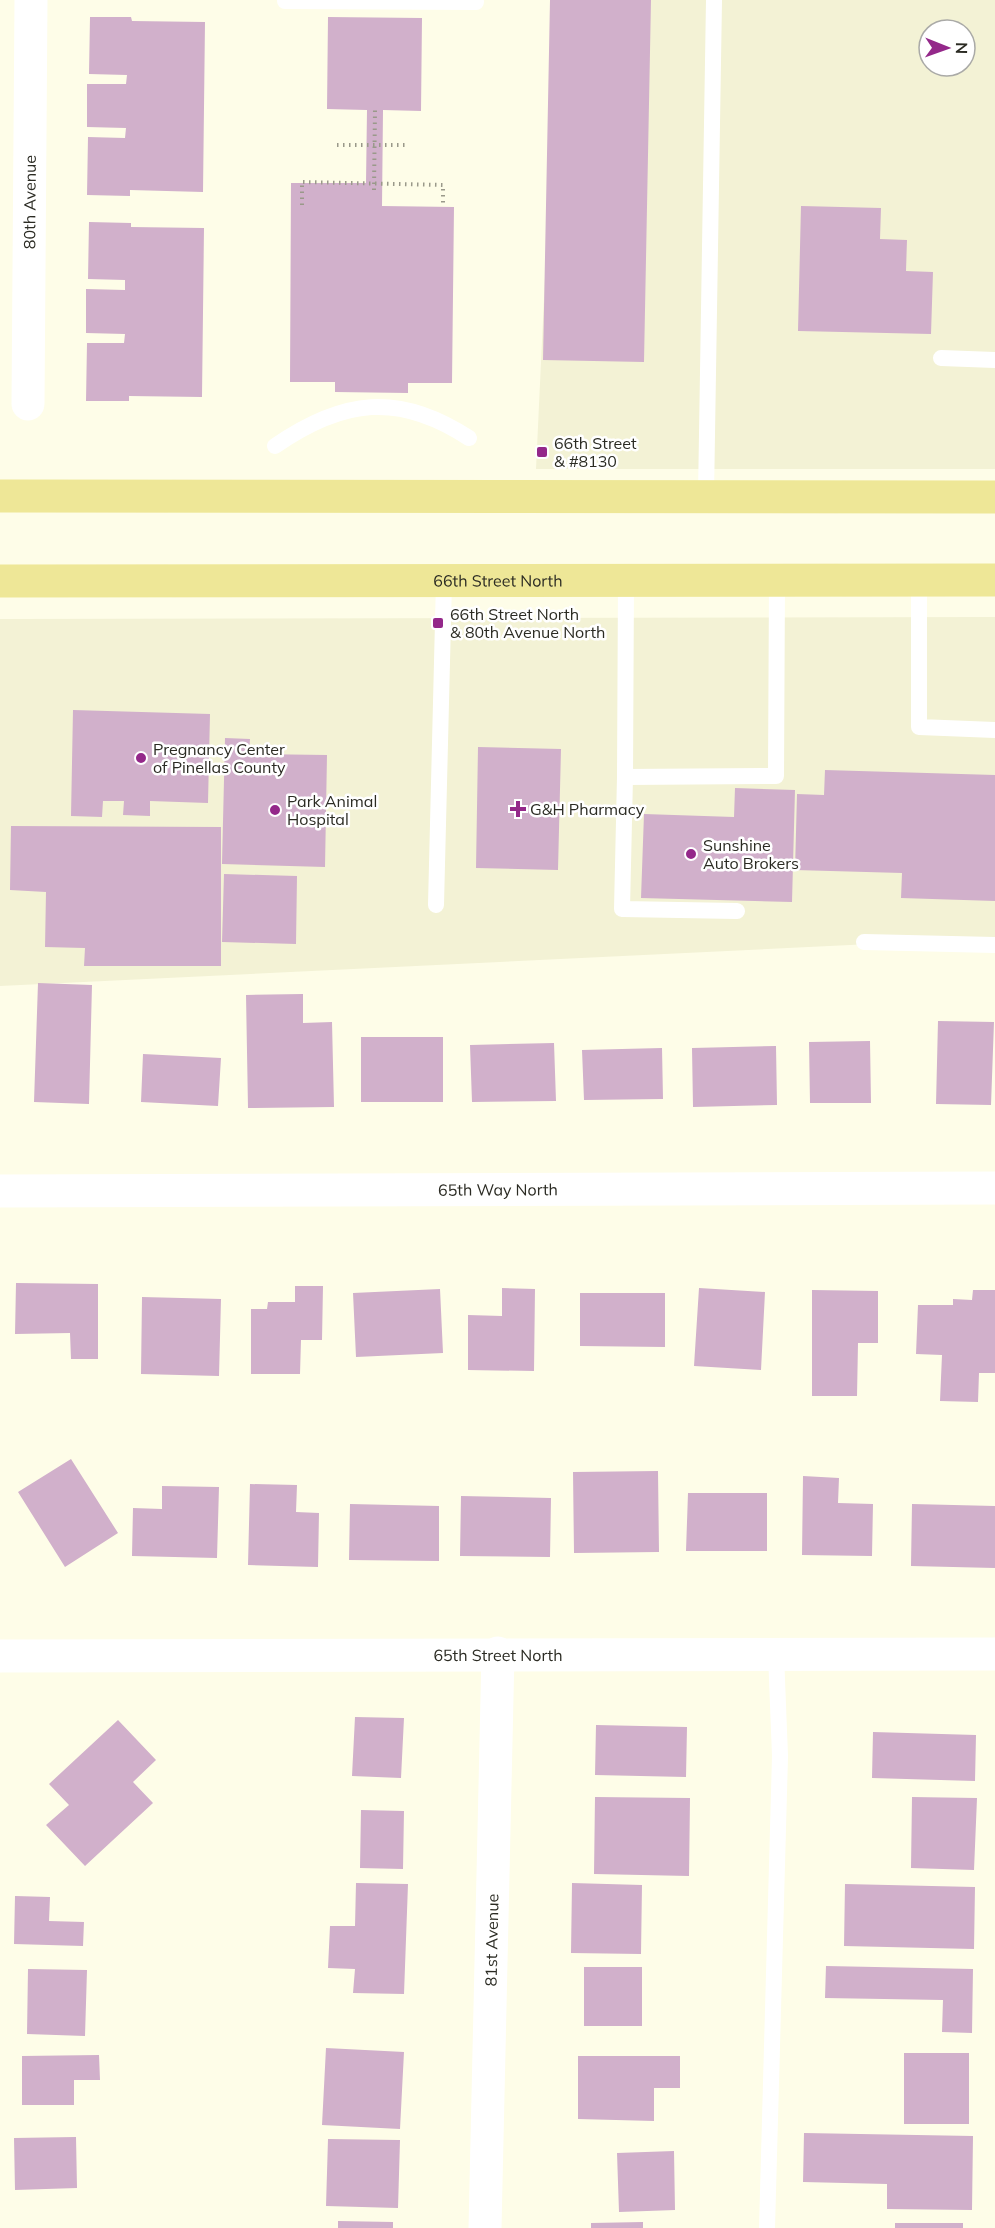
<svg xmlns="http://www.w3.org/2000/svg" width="995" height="2228" font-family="Mulish,sans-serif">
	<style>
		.built { fill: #f3f2d5; fill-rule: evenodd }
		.building { fill: #d1b0cb }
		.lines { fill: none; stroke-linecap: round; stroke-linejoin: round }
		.path { stroke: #9a998a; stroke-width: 4; stroke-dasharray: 1.5 4.5; stroke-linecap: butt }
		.lane { stroke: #fff; stroke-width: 16 }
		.street { stroke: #fff; stroke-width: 33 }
		.primary { stroke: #eee797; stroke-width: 33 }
		.poi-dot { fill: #94288a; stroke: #fff; stroke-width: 2 }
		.labels { text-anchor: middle; stroke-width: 5; stroke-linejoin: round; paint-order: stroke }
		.street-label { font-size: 16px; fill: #2b2b23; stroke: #fff }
		.poi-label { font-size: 16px; fill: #2b2b23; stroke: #fff; text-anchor: start }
	</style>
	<rect width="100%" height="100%" fill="#fefde8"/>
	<!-- built -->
	<path class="built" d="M558 0H995V469H536ZM929 30H965V66H929Z
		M995 617V938L0 986V619Z"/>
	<!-- building -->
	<path class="building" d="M550 0H651L644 362 543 360Z
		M90 17H131L132 21 205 22 203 192 130 190V196L87 195 88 137 125 138 126 128 87 127V84H126L127 75 89 74Z
		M328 17 422 18 421 111 383 110 382 206 454 207 452 383H408V393L335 392V382H290L291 183H366L367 110 327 109Z
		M801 206 881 208 880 239 907 240 906 271 933 272 931 334 798 331Z
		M89 222 131 223V227L204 228 202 397 129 396V401H86L87 343H124L125 334 86 333V289L125 290V280L88 279Z
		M73 710 210 714 208 803 150 801V816L123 815 124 801H103L102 817 71 816Z
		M225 738 250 739 249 754 327 755 325 867 222 864Z
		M478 747 561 749 558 870 476 868Z
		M825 770 995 775V901L901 898 902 873 795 870 797 794 824 795Z
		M735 788 795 790 792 902 641 898 644 814 734 817Z
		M11 826 221 827V966H84L85 948 45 947 46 892 10 890Z
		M224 874 297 876 296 944 222 942Z
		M38 983 92 985 89 1104 34 1102Z
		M303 994V1023L332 1022 334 1107 248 1108 246 995Z
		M938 1021 994 1022 991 1105 936 1104Z
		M361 1037H443V1102H361Z
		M870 1041 871 1103H810L809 1042Z
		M554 1043 556 1101 472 1102 470 1045Z
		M776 1046 777 1105 693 1107 692 1048Z
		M662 1048 663 1099 584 1100 582 1050Z
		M143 1054 221 1058 218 1106 141 1102Z
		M16 1283 98 1284V1359H71L70 1333 15 1334Z
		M295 1286H323L322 1340H301L300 1374H251V1309H267L268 1302H295Z
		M502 1288 535 1289 534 1371 468 1370V1315L502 1316Z
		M699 1288 765 1292 761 1370 694 1366Z
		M440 1289 443 1353 356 1357 353 1293Z
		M812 1290 878 1291V1343H858L857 1396H812Z
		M973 1290H995V1373H979L978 1402 940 1401 942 1355 916 1354 918 1305H953V1299L972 1300Z
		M580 1293H665V1347L580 1346Z
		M142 1297 221 1299 219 1376 141 1374Z
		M71 1459 118 1533 65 1567 18 1492Z
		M658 1471 659 1552 574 1553 573 1472Z
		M803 1476 839 1478 838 1503 873 1504 872 1556 802 1555Z
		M250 1484 297 1485 296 1512 319 1513 318 1567 248 1565Z
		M162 1486 219 1487 217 1558 132 1556 133 1508 162 1509Z
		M688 1493H767V1551H686Z
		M461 1496 551 1498 550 1557 460 1556Z
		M350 1504 439 1506V1561L349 1560Z
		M912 1504 995 1506V1568L911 1566Z
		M355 1717 404 1718 401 1778 352 1776Z
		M118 1720 156 1760 133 1782 153 1803 85 1866 46 1825 69 1805 49 1784Z
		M596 1725 687 1727 686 1777 595 1775Z
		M873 1732 976 1735 975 1781 872 1778Z
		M595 1797 690 1798 689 1876 594 1874Z
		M912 1797 977 1798 974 1870 911 1868Z
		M361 1810 404 1811 403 1869 360 1868Z
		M356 1883 408 1884 404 1994 353 1993 355 1969 328 1968 330 1926H355Z
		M572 1883 642 1885 641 1954 571 1953Z
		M845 1884 975 1887 974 1949 844 1946Z
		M15 1896 50 1897 49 1921 84 1922 83 1946 14 1944Z
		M826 1966 973 1969 972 2033 942 2032 943 2000 825 1998Z
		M584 1967H642V2026H584Z
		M28 1969 87 1970 85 2036 27 2034Z
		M326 2048 404 2052 400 2129 322 2125Z
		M904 2053H969V2124H904Z
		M99 2055 100 2080H74V2105H22V2056Z
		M578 2056H680V2088H654V2121L578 2119Z
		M804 2133 973 2136 972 2210 887 2209V2184L803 2182Z
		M76 2137 77 2188 15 2190 14 2138Z
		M328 2139 400 2140 398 2208 326 2206Z
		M674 2151 675 2210 619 2212 617 2153Z
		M338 2221 393 2222V2228H338Z
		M643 2222V2228H591V2223Z
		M895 2223H963V2228H895Z"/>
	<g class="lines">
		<!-- path -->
		<path class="path" d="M337 145H409
			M374 190 375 110
			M302 205V182L443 185V207"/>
		<!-- lane -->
		<path class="lane" d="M285 1 476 2
			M941 358 995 360
			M275 446C343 399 399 392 469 438
			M706 496 714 0
			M626 580 625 777 776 776 777 580
			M919 580V727L995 730
			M625 777 622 909 737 911
			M436 905 444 581
			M864 942 995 945
			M767 2228 780 1756 776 1654"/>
		<!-- street -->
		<g class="street">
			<path id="s1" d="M28 404 31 0"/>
			<path id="s2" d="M0 1191 995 1188"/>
			<path id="s3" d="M0 1656 995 1654"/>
			<path id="s4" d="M485 2228 498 1653"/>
		</g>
		<!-- primary -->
		<g class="primary">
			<path d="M0 496 995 497"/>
			<path id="s5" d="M0 581 995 580"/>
		</g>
	</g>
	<!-- markers -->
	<g class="poi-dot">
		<rect x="536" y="446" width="12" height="12" rx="3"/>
		<rect x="432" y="617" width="12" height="12" rx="3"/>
		<circle cx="141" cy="758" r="6"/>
		<path d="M515 800h6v6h6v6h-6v6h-6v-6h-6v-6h6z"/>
		<circle cx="275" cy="810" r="6"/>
		<circle cx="691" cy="854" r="6"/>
	</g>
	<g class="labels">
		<!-- street labels -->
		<g class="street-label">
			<text dy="6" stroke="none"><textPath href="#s1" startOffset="202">80th Avenue</textPath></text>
			<text dy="6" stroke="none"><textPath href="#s5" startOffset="498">66th Street North</textPath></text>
			<text dy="6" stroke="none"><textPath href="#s2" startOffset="498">65th Way North</textPath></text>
			<text dy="6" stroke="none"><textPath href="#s3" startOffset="498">65th Street North</textPath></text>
			<text dy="6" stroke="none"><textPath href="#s4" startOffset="288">81st Avenue</textPath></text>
		</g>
		<!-- poi labels -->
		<g class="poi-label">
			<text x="554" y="449">66th Street<tspan x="554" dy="18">&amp; #8130</tspan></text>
			<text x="450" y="620">66th Street North<tspan x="450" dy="18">&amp; 80th Avenue North</tspan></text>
			<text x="153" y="755">Pregnancy Center<tspan x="153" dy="18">of Pinellas County</tspan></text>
			<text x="287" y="807">Park Animal<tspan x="287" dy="18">Hospital</tspan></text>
			<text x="530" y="815">G&amp;H Pharmacy</text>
			<text x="703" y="851">Sunshine<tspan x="703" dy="18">Auto Brokers</tspan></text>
		</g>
	</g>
	<!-- north arrow -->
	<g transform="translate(947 48) rotate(91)"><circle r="28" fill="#ffffff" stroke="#aaaaa7" stroke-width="1.5"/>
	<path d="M0-4.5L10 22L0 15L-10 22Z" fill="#94288a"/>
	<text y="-9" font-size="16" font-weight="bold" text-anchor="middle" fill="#2b2b23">N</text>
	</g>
</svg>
